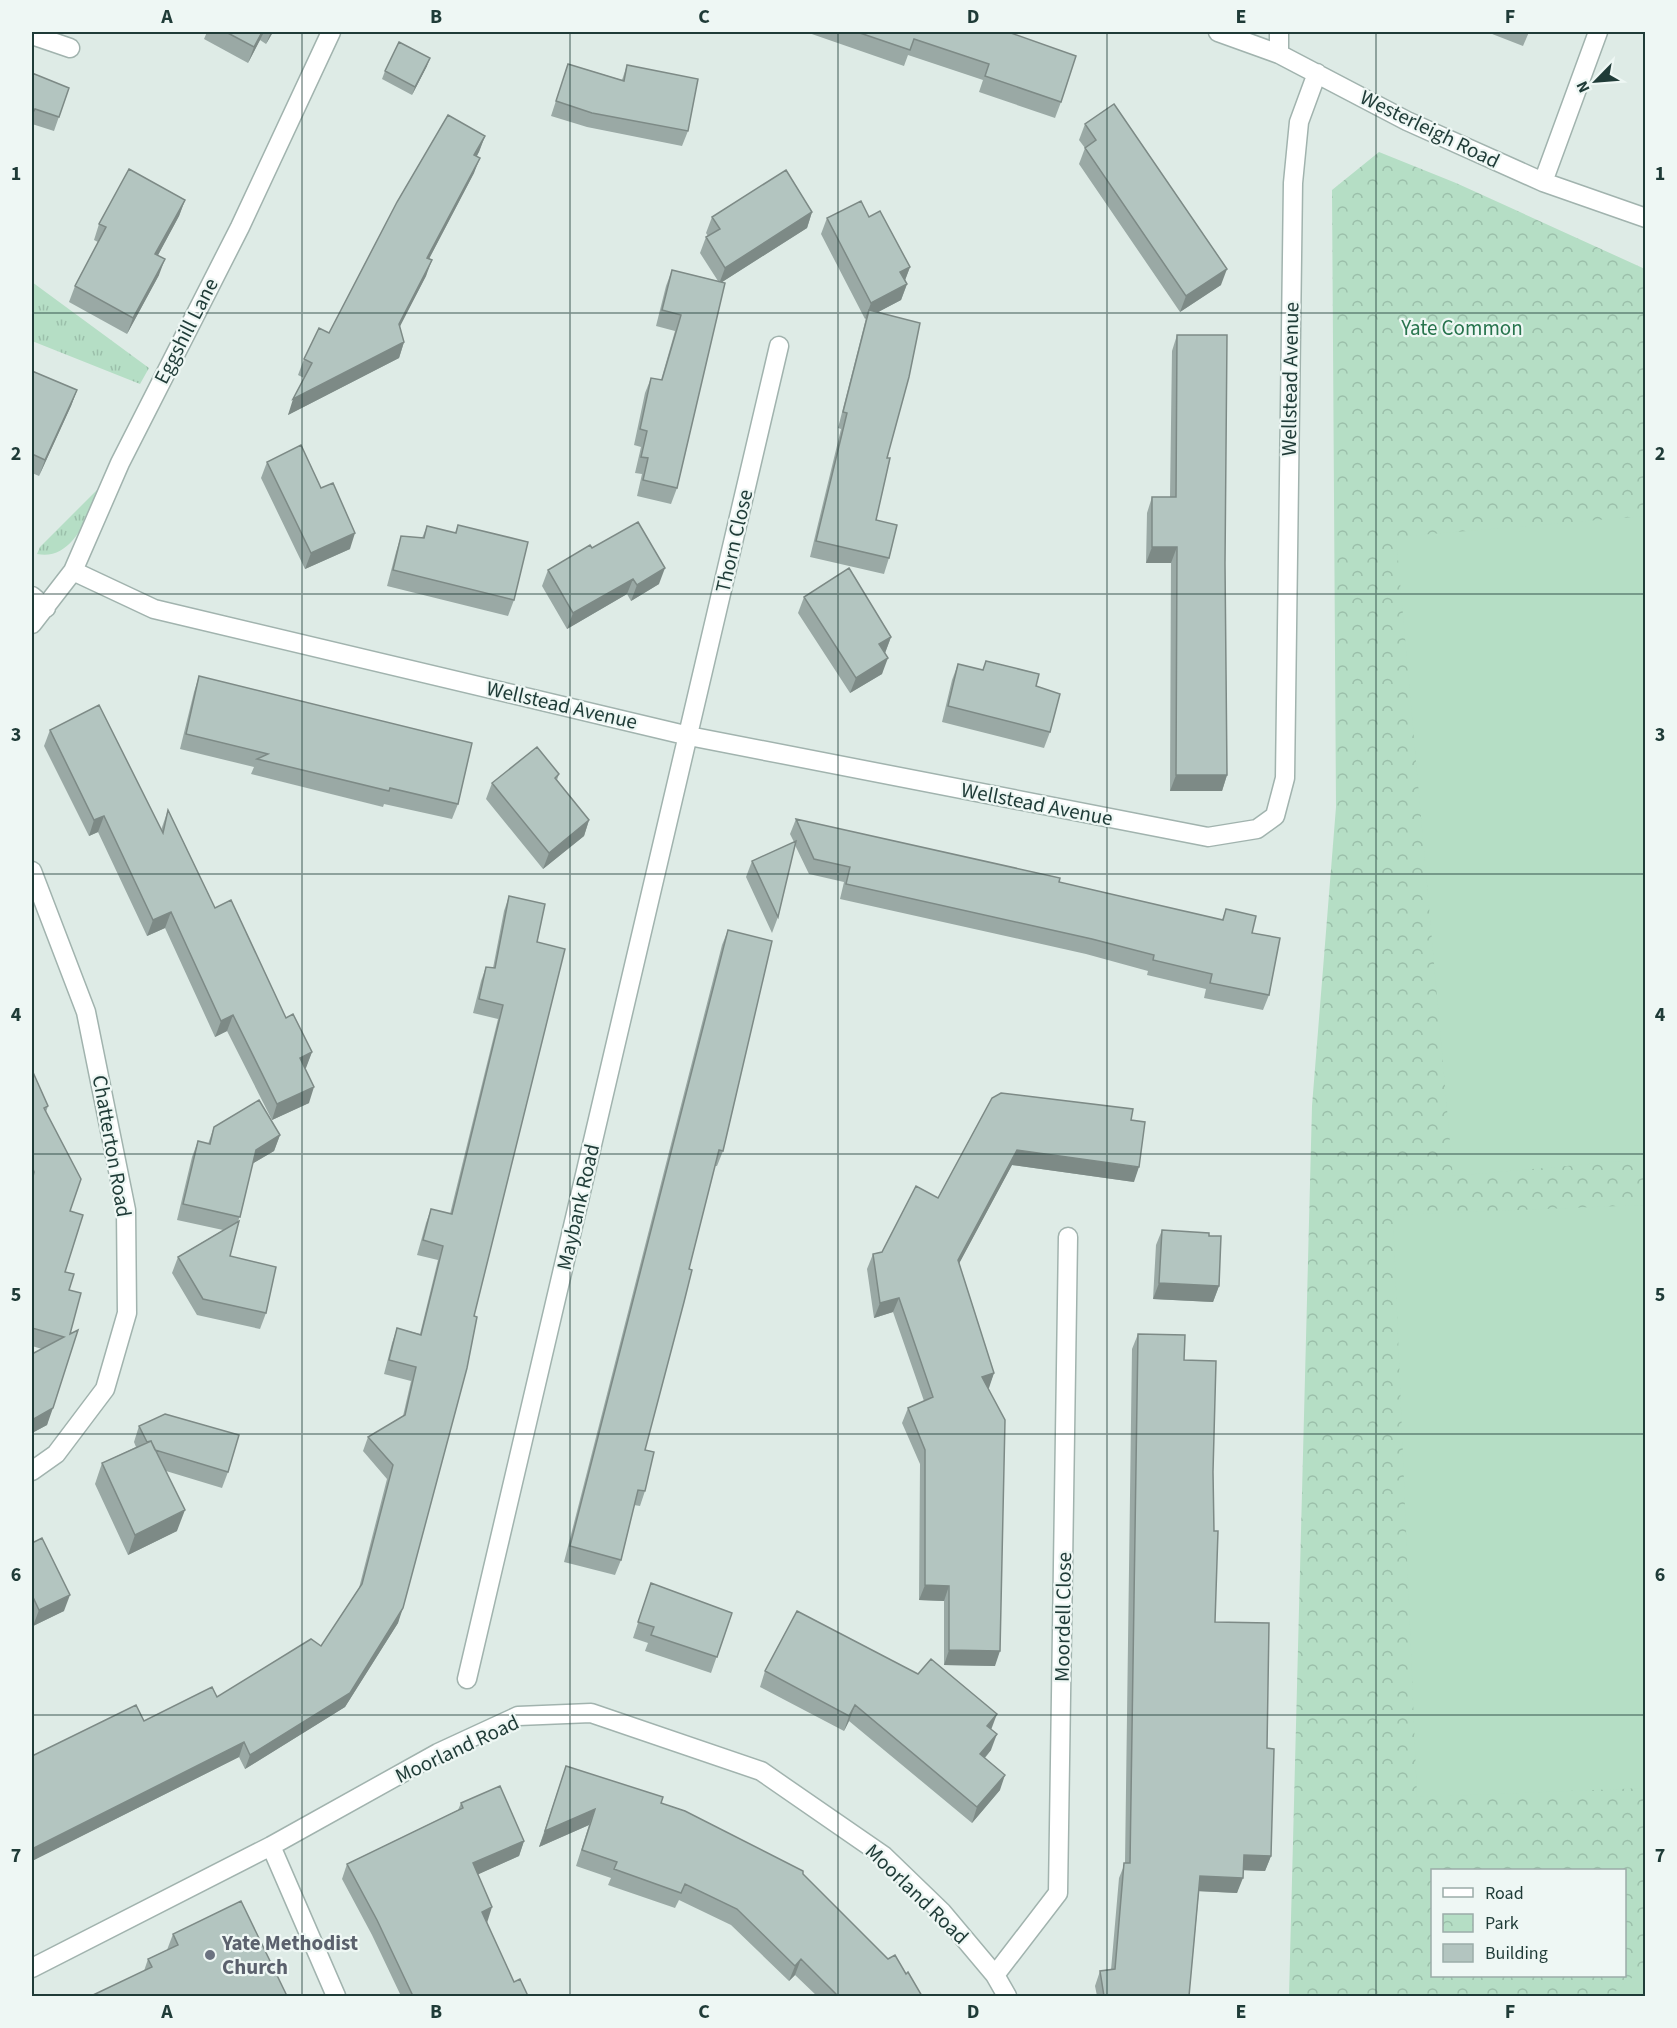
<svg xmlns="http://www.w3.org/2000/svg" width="1677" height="2028" font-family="'Source Sans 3',sans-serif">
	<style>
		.grass { fill: url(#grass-tufts) }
		.park { fill: url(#park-crowns); fill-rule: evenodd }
		.pitch { fill: #b5dec5 }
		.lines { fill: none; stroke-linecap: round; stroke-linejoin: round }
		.minor-casing { stroke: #a1b3ae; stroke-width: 21 }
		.minor { stroke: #fff; stroke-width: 18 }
		.wall { fill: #9aa9a5 }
		.shaded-wall { fill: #7d8a86 }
		.building { fill: #b3c5c0; stroke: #7d8a86; stroke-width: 1.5 }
		.grid { fill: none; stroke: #1f3b37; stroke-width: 1.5; stroke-opacity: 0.55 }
		.worship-dot { fill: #6b7280; stroke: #eef7f4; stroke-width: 2 }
		.labels { text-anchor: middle; stroke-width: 4.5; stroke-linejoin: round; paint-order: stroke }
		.street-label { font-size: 21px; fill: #1f3b37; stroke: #eef7f4 }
		.park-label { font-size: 21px; fill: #27744d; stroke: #eef7f4 }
		.worship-label { font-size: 21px; font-weight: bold; fill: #5b616d; stroke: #eef7f4; text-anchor: start }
		.neatline { fill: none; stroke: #1f3b37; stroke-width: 2 }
		.grid-label { font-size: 20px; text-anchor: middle; font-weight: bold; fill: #1f3b37 }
	</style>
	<defs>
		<pattern id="grass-tufts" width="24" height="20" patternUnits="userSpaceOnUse" patternTransform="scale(1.5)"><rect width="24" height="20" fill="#b5dec5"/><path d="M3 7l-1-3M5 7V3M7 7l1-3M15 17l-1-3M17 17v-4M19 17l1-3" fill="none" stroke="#9bbfaa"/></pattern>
		<pattern id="park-crowns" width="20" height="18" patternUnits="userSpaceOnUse" patternTransform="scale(1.5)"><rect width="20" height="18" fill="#b5dec5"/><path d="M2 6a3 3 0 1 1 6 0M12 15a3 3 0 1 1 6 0" fill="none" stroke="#9bbfaa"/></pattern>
	</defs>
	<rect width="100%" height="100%" fill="#deebe6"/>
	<!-- grass -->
	<path class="grass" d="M32 282 149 368 140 384 32 341Z
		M105 482C90 509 75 562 37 554L40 547Z"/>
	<!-- park -->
	<path class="park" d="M1379 152 1456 183 1645 269 1646 1996H1289L1312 1106 1336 807 1332 190ZM1432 1870H1624V1976H1432Z"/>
	<!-- pitch -->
	<path class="pitch" d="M1645 516V1159L1453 1176 1396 537Z
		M1645 1205V1788L1417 1797 1393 1215Z
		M1645 1967V1996H1610Z"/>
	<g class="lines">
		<defs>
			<path id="minor" d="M1218 32 1279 54 1407 121 1543 182 1646 218
				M32 35 70 48
				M1279 54V32
				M1543 182 1598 32
				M73 571 154 609 689 736 1208 837 1257 829 1275 816 1285 778 1293 183 1299 122 1317 73
				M32 596 46 608
				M32 624 73 571 120 463 240 227 331 32
				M32 871 86 1012 126 1210 127 1313 105 1389 56 1454 32 1471
				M467 1679 779 346
				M271 1846 336 1996
				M32 1968 271 1846 438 1753 518 1716 591 1713 761 1771 884 1856 942 1912 995 1975 1007 1996
				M995 1975 1058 1893 1068 1237"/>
		</defs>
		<!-- minor casing -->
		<use href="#minor" class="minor-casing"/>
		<!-- minor -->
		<use href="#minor" class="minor"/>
	</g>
	<!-- wall -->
	<path class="wall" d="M207 32H273L266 44 260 40 248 63 204 39Z
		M806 32H1008L1061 102 1055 118 979 92 983 80 908 55 904 66Z
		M1487 32H1529L1523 46Z
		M568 64 622 80 627 65 688 131 682 146 587 127 551 116Z
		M427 66 412 95 382 79 385 71Z
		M32 73 69 88 54 131 32 124Z
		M1085 124 1221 285 1180 312 1079 164 1085 148 1079 140Z
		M485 136 477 156 474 173 429 259 426 276 399 327 404 342 399 358 288 415 304 378 298 375 304 359 329 333Z
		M185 200 179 216 158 255 159 275 127 334 69 302 75 286 98 242 94 240 99 224Z
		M812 212 807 228 722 282 677 488 671 504 637 496 642 474 635 473 641 447 634 445 645 393 651 378 661 380 675 331 656 326 666 286 672 270 718 281 700 253 706 237 708 236 706 233 712 217Z
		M869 217 910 267 905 280 907 284 901 300 878 312 887 458 876 520 889 558 884 574 810 557 841 429 838 428 864 326 866 318 865 319 821 234 827 218Z
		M1177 335 1225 564 1227 775 1222 791H1170L1171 563H1146L1147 513 1152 497H1170L1172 351Z
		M32 371 77 390 71 406 39 476 32 473Z
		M267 462 350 549 305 569 261 478Z
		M458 525 514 600 508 616 387 586 396 552 401 536 422 538 427 526 455 533Z
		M592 548 659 584 631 601 627 594 567 629 542 586 548 570Z
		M804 597 891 637 885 653 882 674 850 693 798 613Z
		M986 661 1050 732 1044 748 942 722 952 680 958 664 983 670Z
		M199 676 458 804 452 819 384 804 383 807 251 774 254 767 180 749 194 692Z
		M50 730 161 830 168 810 215 908 286 1018 312 1052 305 1069 309 1103 272 1120 227 1031 215 1037 165 928 147 936 98 832 89 836 44 746Z
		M559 774 557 780 589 820 584 836 543 869 486 799 492 783Z
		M796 819 1059 882 1222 920 1226 909 1252 933 1269 995 1263 1010 1204 998 1206 989 1147 975 1148 971 1086 954 840 899 844 882 809 874 795 845 778 917 772 933 746 877 752 861 794 842 790 834Z
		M509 896 537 942 398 1623 345 1707 245 1769 239 1757 32 1861V1756L144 1721 217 1697 321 1646 359 1588 387 1479 363 1451 368 1437 403 1416 411 1381 384 1374 392 1343 397 1328 420 1334 438 1260 417 1255 426 1223 431 1209 450 1214 498 1019 473 1013 481 981 486 967 493 968 504 911Z
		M728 930 723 1151 717 1166H715L689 1269 645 1450V1491L640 1506 634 1505 621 1560 615 1575 564 1562 722 945Z
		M32 1070 48 1106 46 1112 70 1211 65 1272 69 1290 70 1334 47 1425 32 1433V1354L42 1349 32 1346Z
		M992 1098 1134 1182 1012 1165 959 1263 994 1373 988 1388 995 1666 944 1665V1601L919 1600 920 1464 902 1423 908 1408 924 1401 893 1312 874 1318 867 1269 873 1254 882 1252 938 1198Z
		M214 1127 280 1135 274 1151 252 1164 230 1256 266 1313 260 1329 197 1315 172 1273 178 1257 223 1230 177 1220 192 1157 198 1141 208 1144Z
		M1162 1230 1209 1236 1219 1286 1213 1302 1153 1299 1156 1245Z
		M1138 1334 1184 1360 1213 1472 1215 1622 1267 1748 1271 1856 1265 1871 1243 1870 1237 1893 1199 1891 1189 1996H1097L1095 1986 1100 1971 1111 1970 1119 1878 1125 1863 1132 1349Z
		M139 1426 228 1472 222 1488 166 1471 177 1531 128 1555 95 1484 102 1463 136 1447 134 1442Z
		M32 1543 64 1611 33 1626 32 1622Z
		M651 1583 732 1613 711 1673 645 1651 648 1643 633 1638Z
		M765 1671 991 1730V1750L985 1758 1000 1790 972 1823 849 1721 844 1731 760 1687Z
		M566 1766 661 1803 803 1874 888 1959 906 1974 922 1996H817L795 1975 789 1981 731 1925 679 1900 675 1908 608 1885 611 1878 576 1866 589 1825 539 1847Z
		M461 1803 524 1841 519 1856 478 1874 486 1923 514 1982 528 1996H401L372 1935 342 1879 347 1864 458 1810Z
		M173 1934 287 1996 144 1971 148 1959 167 1950Z"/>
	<!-- shaded-wall -->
	<path class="shaded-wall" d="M262 32H264L260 40 248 63 254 47Z
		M271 32H273L266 44Z
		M430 58 427 66 412 95 415 87Z
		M485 136 479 152 468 171 474 155Z
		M480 158 474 173 421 274 427 258Z
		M185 200 179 216 150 270 155 254Z
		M812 212 807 228 719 284 725 268Z
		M165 259 159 275 127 334 133 318Z
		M432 260 426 276 393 340 399 324Z
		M910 267 904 283 900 272Z
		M1227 269 1221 285 1180 312 1186 296Z
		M907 284 901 300 867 318 869 310 866 318 865 319 871 303Z
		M404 342 399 358 288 415 293 399Z
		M77 390 71 406 39 476 45 460Z
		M355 533 350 549 305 569 311 553Z
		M1152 547H1177L1171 563H1146Z
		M665 568 659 584 631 601 637 585Z
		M633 579 627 594 567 629 573 613Z
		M891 637 885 653 879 644Z
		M888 658 882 674 850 693 856 678Z
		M1176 775H1227L1222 791H1170Z
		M104 816 98 832 89 836 94 820Z
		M589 820 584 836 543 869 549 853Z
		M171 912 165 928 147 936 153 920Z
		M233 1015 227 1031 215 1037 221 1021Z
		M312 1052 306 1068 294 1074 300 1058Z
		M314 1087 309 1103 272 1120 277 1104Z
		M280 1135 274 1151 250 1165 256 1150Z
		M1017 1150 1139 1167 1134 1182 1012 1165 953 1275 958 1260Z
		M1159 1283 1219 1286 1213 1302 1153 1299Z
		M899 1298 893 1312 874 1318 880 1303Z
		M994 1373 989 1388 977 1391 982 1377Z
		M53 1408 47 1425 32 1433V1420Z
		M185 1510 177 1531 128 1555 135 1535Z
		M925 1585 949 1586 944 1601 919 1600Z
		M70 1595 64 1611 33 1626 39 1610Z
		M403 1608 398 1623 345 1707 245 1769 250 1755Z
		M949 1650 1000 1651 995 1666 944 1665Z
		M855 1705 849 1721 844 1731 849 1716Z
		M997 1714 991 1730 987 1726Z
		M997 1734 991 1750 975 1769 980 1754Z
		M244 1742 239 1757 32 1861V1849Z
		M1005 1775 1000 1790 972 1823 977 1807Z
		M595 1809 589 1825 539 1847 545 1831Z
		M524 1841 519 1856 468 1879 473 1863Z
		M1244 1855 1271 1856 1265 1871 1239 1870Z
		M1200 1876 1243 1878 1237 1893 1195 1891Z
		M492 1907 487 1923 482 1912Z
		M801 1959 795 1975 789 1981 795 1966Z"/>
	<!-- building -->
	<path class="building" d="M226 32H262L254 47Z
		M857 32H1008L1076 56 1061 102 985 76 989 64 914 39 910 50Z
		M399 42 430 58 415 87 385 71Z
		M568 64 624 81 627 65 698 79 688 131 592 113 556 101Z
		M32 73 69 88 59 117 35 109 32 114Z
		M1114 104 1227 269 1186 296 1085 148 1096 140 1085 124Z
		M448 115 485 136 474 155 480 158 427 258 432 260 399 324 404 342 293 399 312 363 304 359 319 328 329 333 397 202Z
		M129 169 185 200 155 254 165 259 133 318 75 286 106 227 99 224Z
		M786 170 812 212 725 268 706 237 720 229 712 217Z
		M861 201 869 217 880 211 910 267 900 272 907 284 871 303 827 218Z
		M672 270 725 283 677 488 643 480 648 458 641 457 647 431 640 429 651 378 662 380 681 315 662 310Z
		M869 310 920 323 909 377 887 458H890L876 520 897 525 889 558 816 541 847 413 843 412Z
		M1177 335H1227L1225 564 1227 775H1176L1177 547H1152V497H1176Z
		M32 371 77 390 45 460 32 454Z
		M301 445 321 488 333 483 355 533 311 553 267 462Z
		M638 522 665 568 637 585 633 579 573 613 548 570 590 545 592 548Z
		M458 525 528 542 514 600 393 570 401 536 424 538 427 526 456 533Z
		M849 568 891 637 879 644 888 658 856 678 804 597Z
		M986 661 1039 674 1036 686 1060 694 1050 732 948 706 958 664 983 670Z
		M199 676 472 743 458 804 390 788 389 791 257 759 268 754 186 734Z
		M99 705 163 833 168 810 215 908 231 900 286 1018 293 1014 312 1052 300 1058 314 1087 277 1104 233 1015 221 1021 171 912 153 920 104 816 94 820 50 730Z
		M537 747 559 774 555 778 589 820 549 853 492 783Z
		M796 819 1060 878 1059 882 1223 920 1226 909 1256 916 1252 933 1280 938 1269 995 1210 983 1212 974 1153 960 1154 955 1092 939 846 884 850 867 814 859Z
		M796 841 778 917 752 861Z
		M509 896 545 904 537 942 565 949 474 1316 477 1317 467 1368 403 1608 350 1693 250 1755 244 1742 32 1849V1756L136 1705 144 1721 212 1687 217 1697 311 1639 321 1646 362 1584 393 1465 368 1437 405 1415 416 1367 389 1360 397 1328 421 1335 443 1246 423 1240 431 1209 452 1214 503 1005 479 999 486 967 495 968Z
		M728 930 772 941 723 1151 719 1150 689 1269 692 1270 684 1302 645 1450 654 1452 645 1491 638 1490 621 1560 570 1546Z
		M32 1070 48 1106 44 1108 81 1179 70 1211 83 1215 65 1272 74 1274 69 1290 81 1293 70 1334 78 1330 53 1408 32 1420V1354L64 1337 32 1328V1181L34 1172 32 1166Z
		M1001 1093 1133 1109 1131 1120 1145 1122 1139 1167 1017 1150 958 1260 994 1373 982 1377 1005 1420 1000 1651 949 1650V1586L925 1585V1450L908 1408 933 1397 899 1298 880 1303 873 1254 882 1252 916 1186 938 1198 992 1098Z
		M259 1100 280 1135 256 1150 240 1217 183 1204 198 1141 210 1144 214 1127Z
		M239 1221 230 1256 276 1267 266 1313 203 1299 178 1257Z
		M1162 1230 1209 1233V1236H1221L1219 1286 1159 1283Z
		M1138 1334 1185 1335 1184 1360 1216 1361 1213 1472 1214 1531H1218L1215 1622 1269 1623 1267 1748 1274 1749 1271 1856 1244 1855 1243 1878 1200 1876 1189 1996H1104L1100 1971 1115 1969 1124 1863H1130Z
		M165 1414 239 1435 228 1472 155 1450 151 1441 147 1442 139 1426Z
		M151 1441 185 1510 135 1535 102 1463Z
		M42 1538 70 1595 39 1610 32 1595V1543Z
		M651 1583 732 1613 717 1657 651 1635 654 1627 638 1622Z
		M797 1611 918 1674 931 1659 997 1714 987 1726 997 1734 980 1754 1005 1775 977 1807 855 1705 849 1716 765 1671Z
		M566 1766 663 1797 661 1803 685 1811 803 1871V1874L888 1959 895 1955 906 1974 908 1972 922 1996H838L801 1959 795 1966 737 1909 685 1884 681 1893 614 1869 617 1862 582 1850 595 1809 545 1831Z
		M500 1786 524 1841 473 1863 492 1907 482 1912 514 1982 520 1979 528 1996H413L377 1920 347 1864 463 1808 461 1803Z
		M241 1901 287 1996H91L152 1967 148 1959 178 1945 173 1934Z"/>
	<!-- grid -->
	<path class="grid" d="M302 32V1996M570 32V1996M838 32V1996M1107 32V1996M1376 32V1996M32 313H1646M32 594H1646M32 874H1646M32 1154H1646M32 1434H1646M32 1715H1646"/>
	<!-- markers -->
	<circle class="worship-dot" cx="210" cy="1955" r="6"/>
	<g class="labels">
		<!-- street labels -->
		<g class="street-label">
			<text transform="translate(1430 129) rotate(26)" y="7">Westerleigh Road</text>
			<text transform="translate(186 331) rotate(-63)" y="7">Eggshill Lane</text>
			<text transform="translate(1290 379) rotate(-89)" y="7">Wellstead Avenue</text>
			<text transform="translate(734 541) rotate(-77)" y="7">Thorn Close</text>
			<text transform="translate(562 705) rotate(13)" y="7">Wellstead Avenue</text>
			<text transform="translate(1037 804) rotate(11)" y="7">Wellstead Avenue</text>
			<text transform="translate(112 1146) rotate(80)" y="7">Chatterton Road</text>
			<text transform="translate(578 1207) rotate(-77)" y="7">Maybank Road</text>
			<text transform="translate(1063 1617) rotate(-89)" y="7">Moordell Close</text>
			<text transform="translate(457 1749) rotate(-25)" y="7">Moorland Road</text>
			<text transform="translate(917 1894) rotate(44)" y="7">Moorland Road</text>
		</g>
		<!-- park labels -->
		<g class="park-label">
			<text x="1462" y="335">Yate Common</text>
		</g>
		<!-- worship labels -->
		<g class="worship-label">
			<text x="222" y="1950">Yate Methodist<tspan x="222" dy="24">Church</tspan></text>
		</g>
	</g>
	<!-- border -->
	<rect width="1677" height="2028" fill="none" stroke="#eef7f4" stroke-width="66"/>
	<!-- legend -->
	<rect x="1431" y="1869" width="195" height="108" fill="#eef7f4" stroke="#9baca8" stroke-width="1.5"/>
	<rect x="1443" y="1888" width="30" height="9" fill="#ffffff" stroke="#9baca8" stroke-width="1.5"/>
	<text x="1485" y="1899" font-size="18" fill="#1f3b37">Road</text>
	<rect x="1443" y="1914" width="30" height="18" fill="url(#park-crowns)" stroke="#9baca8" stroke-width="1.5"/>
	<text x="1485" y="1929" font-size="18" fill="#1f3b37">Park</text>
	<rect x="1443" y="1944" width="30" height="18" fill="#b3c5c0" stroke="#9baca8" stroke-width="1.5"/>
	<text x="1485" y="1959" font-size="18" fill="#1f3b37">Building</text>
	<!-- north arrow -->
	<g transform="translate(1596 81) rotate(245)" stroke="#eef7f4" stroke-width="4.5" paint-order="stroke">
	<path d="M0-4.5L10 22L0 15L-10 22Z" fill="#1f3b37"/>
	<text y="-9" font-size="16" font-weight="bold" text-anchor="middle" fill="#1f3b37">N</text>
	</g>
	<rect x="33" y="33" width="1611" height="1962" class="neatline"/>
	<g class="grid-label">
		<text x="167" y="23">A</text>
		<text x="436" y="23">B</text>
		<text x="704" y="23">C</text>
		<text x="973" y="23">D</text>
		<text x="1241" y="23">E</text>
		<text x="1510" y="23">F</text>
		<text x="16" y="180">1</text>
		<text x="1660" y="180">1</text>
		<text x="16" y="460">2</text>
		<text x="1660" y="460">2</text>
		<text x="16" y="741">3</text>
		<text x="1660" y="741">3</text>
		<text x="16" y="1021">4</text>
		<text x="1660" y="1021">4</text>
		<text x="16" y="1301">5</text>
		<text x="1660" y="1301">5</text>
		<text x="16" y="1581">6</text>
		<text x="1660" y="1581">6</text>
		<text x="16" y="1862">7</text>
		<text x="1660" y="1862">7</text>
		<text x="167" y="2018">A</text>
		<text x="436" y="2018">B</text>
		<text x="704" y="2018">C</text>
		<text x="973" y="2018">D</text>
		<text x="1241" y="2018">E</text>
		<text x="1510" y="2018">F</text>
	</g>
</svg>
